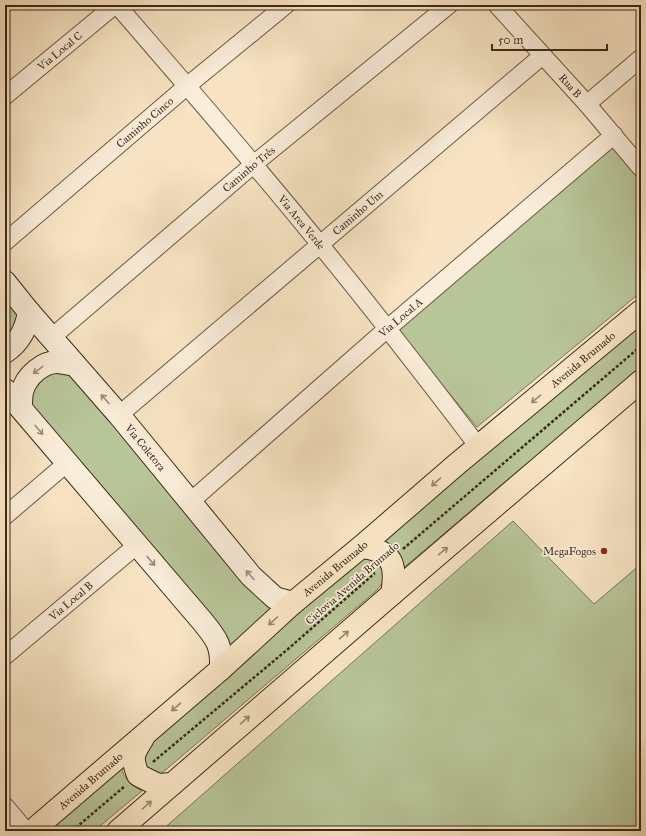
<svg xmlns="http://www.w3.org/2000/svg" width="646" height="836" font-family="'IM FELL Great Primer',serif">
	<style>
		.green { fill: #b8c599; stroke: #7a7658 }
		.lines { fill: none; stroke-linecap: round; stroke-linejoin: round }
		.street-casing { stroke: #6c5742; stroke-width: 19 }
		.secondary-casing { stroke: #3d2816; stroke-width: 24 }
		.primary-casing { stroke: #3d2816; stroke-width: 24 }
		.path { stroke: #3d2816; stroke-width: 2.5; stroke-dasharray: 3 2; stroke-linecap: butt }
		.street { stroke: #faedd9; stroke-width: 17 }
		.secondary { stroke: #faedd9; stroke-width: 22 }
		.primary { stroke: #f8e4c4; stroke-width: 22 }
		.oneway { stroke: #9c8a78 }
		.oneway2 { stroke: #9a866d }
		.poi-dot { fill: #8f2418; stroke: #faedd9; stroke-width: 1.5 }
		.labels { text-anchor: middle; stroke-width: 3.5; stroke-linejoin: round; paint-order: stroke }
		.street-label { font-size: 11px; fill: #3d2816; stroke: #faedd9 }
		.poi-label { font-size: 11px; fill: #3d2816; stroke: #faedd9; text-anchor: end }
	</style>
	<rect width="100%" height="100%" fill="#f8e4c4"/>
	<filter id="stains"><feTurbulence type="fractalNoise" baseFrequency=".005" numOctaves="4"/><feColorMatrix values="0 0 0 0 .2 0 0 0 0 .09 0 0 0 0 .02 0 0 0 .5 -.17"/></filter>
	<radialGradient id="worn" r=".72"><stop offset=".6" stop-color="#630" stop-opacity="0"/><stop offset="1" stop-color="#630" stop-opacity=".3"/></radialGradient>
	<!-- green -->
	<path class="green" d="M614 142 641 174V292L477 427 395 328Z
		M5 295 16 309 18 323 5 337Z
		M641 316V372L520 469 401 570C400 551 394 544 377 538Z
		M70 370 281 602 223 652 29 406 30 394 45 372Z
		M513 521 594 604 641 564V831H161Z
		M356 556 377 559 383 573 384 581 377 590 162 773 153 775 143 771 145 747Z
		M120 761C123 777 127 783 142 791L94 831H40Z"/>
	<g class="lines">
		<defs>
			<g id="street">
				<path id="s1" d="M117 5C186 85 256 165 322 247 375 312 427 379 478 446"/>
				<path id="s2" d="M497 5 587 104 641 168"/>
				<path id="s3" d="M5 96 115 5"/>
				<path d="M587 104 641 58"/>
				<path id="s4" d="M5 242 187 86 286 5"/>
				<path id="s5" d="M51 338 254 164 449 5"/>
				<path id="s6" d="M119 415 542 56"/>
				<path id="s7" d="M190 502 388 328 614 135"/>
				<path d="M5 516 67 463"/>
				<path id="s8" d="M5 656 137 545"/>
				<path d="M5 806 26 831"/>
			</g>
			<g id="secondary">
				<path id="s9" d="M5 282 29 312 119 415 251 576 275 598 293 603"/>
				<path d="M5 352C20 342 26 329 29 312"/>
				<path d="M5 390 203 622C217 639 222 646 221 669"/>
				<path d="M21 408C21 403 21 397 22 392 26 376 43 361 59 362 64 363 70 364 75 365"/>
			</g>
			<g id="primary">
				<path d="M361 547C393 550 397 565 392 594"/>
				<path d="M143 738C133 754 131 757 138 775L158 785 172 784"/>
				<path id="s10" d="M32 831 221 669 293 603 361 547 457 464 641 311"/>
				<path d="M118 831 392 594 641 381"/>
			</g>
		</defs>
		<!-- street casing -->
		<use href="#street" class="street-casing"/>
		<!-- secondary casing -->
		<use href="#secondary" class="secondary-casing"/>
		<!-- primary casing -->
		<use href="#primary" class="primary-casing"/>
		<!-- path -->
		<path class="path" d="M403 549 641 346
			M153 762 288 649 375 573
			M72 831 125 786"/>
		<!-- street -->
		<use href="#street" class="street"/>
		<!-- secondary -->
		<use href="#secondary" class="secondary"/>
		<!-- primary -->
		<use href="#primary" class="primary"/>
	</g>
	<!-- one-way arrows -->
	<defs><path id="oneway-shaft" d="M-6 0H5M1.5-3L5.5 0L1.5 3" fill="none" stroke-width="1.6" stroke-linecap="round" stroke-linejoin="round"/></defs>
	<g class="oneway">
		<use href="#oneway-shaft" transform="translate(38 370) rotate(143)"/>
		<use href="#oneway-shaft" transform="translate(105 399) rotate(-132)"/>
		<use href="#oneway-shaft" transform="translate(39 430) rotate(50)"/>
		<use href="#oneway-shaft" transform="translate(151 561) rotate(49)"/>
		<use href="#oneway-shaft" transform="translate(250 575) rotate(-132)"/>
	</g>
	<g class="oneway2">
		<use href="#oneway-shaft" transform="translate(536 399) rotate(140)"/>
		<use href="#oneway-shaft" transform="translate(436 482) rotate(139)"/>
		<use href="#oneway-shaft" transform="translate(443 551) rotate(-40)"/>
		<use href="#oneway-shaft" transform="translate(273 621) rotate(138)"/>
		<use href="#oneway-shaft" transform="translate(344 635) rotate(-41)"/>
		<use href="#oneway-shaft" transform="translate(176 707) rotate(139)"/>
		<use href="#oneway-shaft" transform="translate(245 720) rotate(-41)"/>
		<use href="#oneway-shaft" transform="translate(147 805) rotate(-41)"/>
	</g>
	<!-- markers -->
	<circle class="poi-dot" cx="604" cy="551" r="4"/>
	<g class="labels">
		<!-- street labels -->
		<g class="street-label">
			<text dy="4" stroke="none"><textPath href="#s3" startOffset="71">Via Local C</textPath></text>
			<text dy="4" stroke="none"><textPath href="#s2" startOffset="109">Rua B</textPath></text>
			<text dy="4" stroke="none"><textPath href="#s4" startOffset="184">Caminho Cinco</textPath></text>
			<text dy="4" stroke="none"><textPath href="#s5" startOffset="260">Caminho Três</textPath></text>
			<text dy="4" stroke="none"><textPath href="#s6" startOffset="313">Caminho Um</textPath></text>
			<text dy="4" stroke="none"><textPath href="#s1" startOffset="285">Via Area Verde</textPath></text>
			<text dy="4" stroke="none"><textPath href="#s7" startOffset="280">Via Local A</textPath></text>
			<text dy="4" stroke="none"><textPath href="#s10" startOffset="725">Avenida Brumado</textPath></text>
			<text dy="4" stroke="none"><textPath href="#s9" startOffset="217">Via Coletora</textPath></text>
			<text dy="4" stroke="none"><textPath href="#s10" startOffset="401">Avenida Brumado</textPath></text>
			<text transform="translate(352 583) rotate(-41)" y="4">Ciclovia Avenida Brumado</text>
			<text dy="4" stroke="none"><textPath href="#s8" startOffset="86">Via Local B</textPath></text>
			<text dy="4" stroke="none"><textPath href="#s10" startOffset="77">Avenida Brumado</textPath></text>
		</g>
		<!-- poi labels -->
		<g class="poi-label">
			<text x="596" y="555">MegaFogos</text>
		</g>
	</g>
	<!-- margin -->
	<rect width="646" height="836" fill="none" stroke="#f8e4c4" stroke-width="20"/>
	<rect x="6" y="6" width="634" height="824" fill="none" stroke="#3d2816" stroke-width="2"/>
	<rect x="10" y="10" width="626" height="816" fill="none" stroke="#3d2816"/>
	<!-- scale -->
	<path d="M492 44v6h115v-6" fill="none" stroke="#3d2816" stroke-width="2"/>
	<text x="498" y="44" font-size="12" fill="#3d2816" stroke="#faedd9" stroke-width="3" paint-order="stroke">50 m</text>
	<rect width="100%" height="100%" filter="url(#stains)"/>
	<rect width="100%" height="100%" fill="url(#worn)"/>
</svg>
